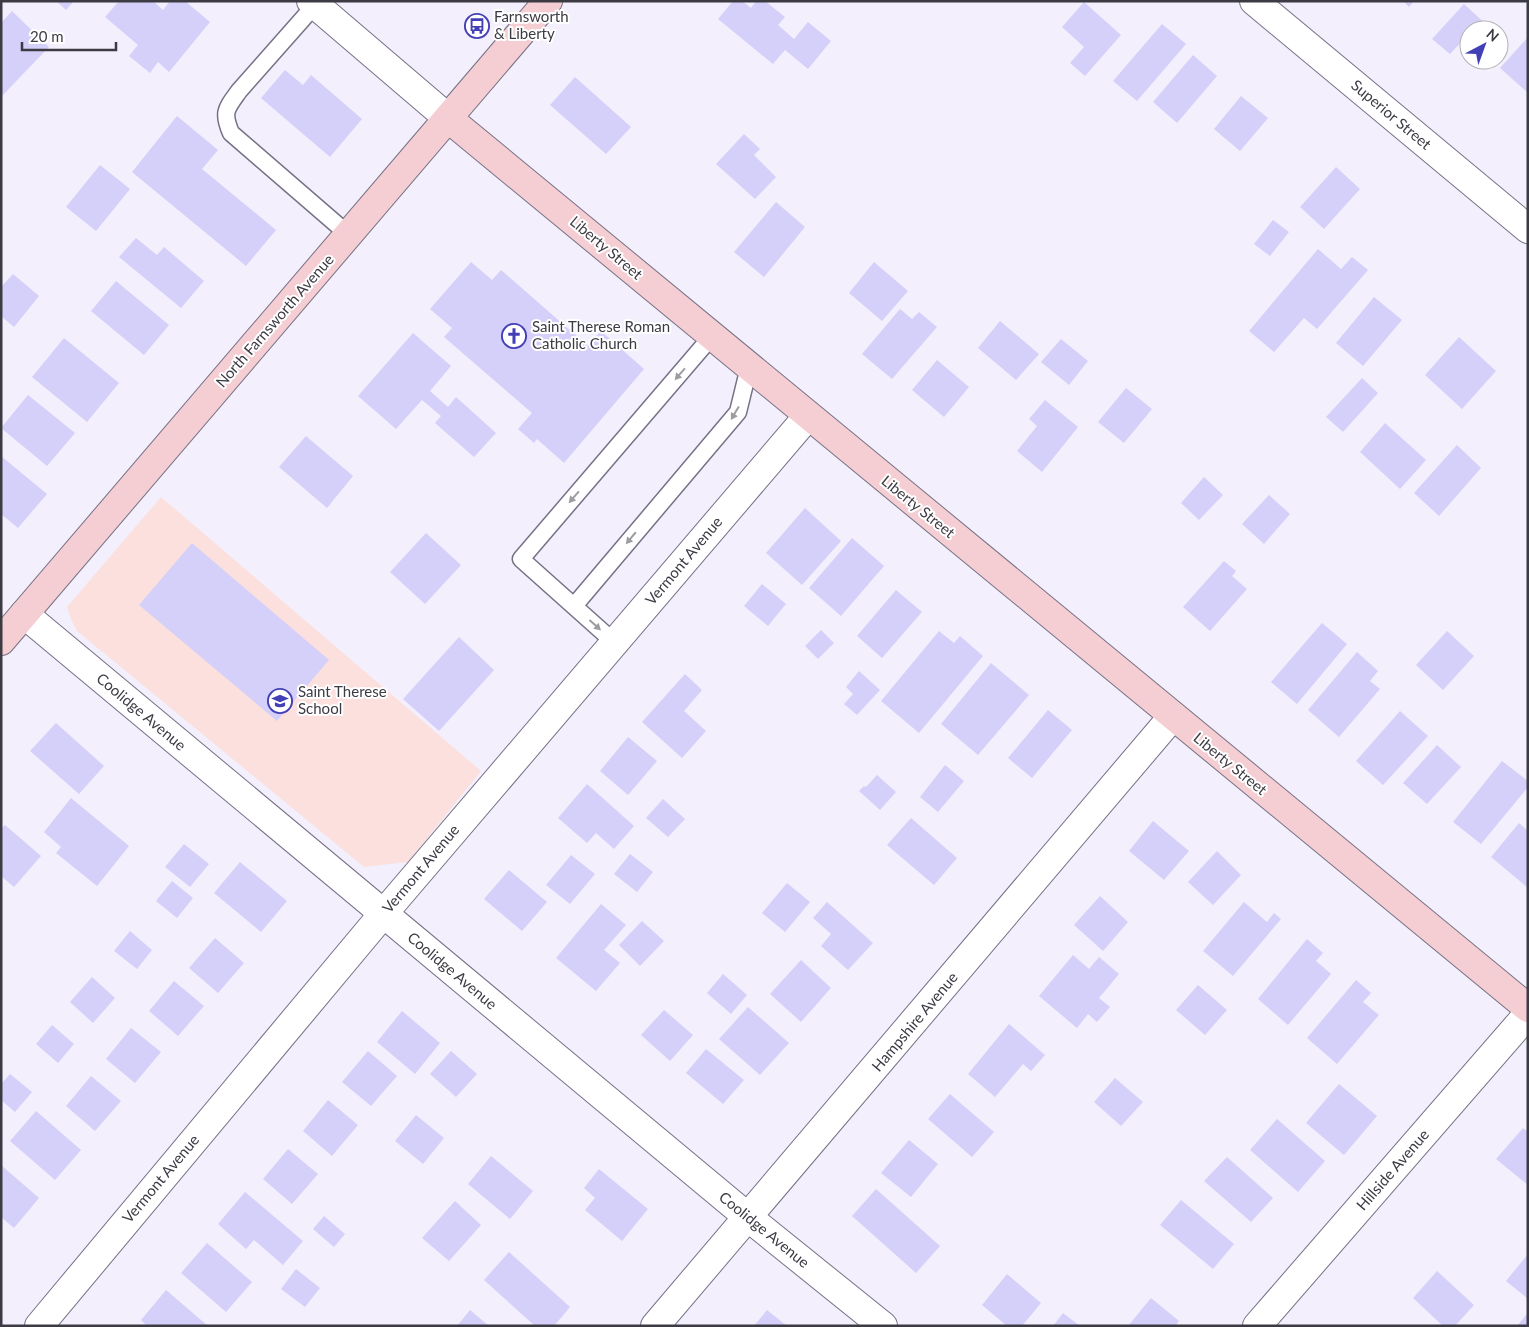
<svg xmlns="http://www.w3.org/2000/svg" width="1529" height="1327" font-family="Lato,sans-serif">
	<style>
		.education { fill: #fbe0de }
		.building { fill: #d5d0f9 }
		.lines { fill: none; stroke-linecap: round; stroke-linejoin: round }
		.lane-casing { stroke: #767185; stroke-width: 19 }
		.street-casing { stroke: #767185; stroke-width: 30 }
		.secondary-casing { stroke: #767185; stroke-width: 30 }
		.lane { stroke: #fff; stroke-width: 16 }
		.street { stroke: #fff; stroke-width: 28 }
		.secondary { stroke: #f5ced3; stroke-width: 28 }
		.oneway { fill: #9e9ca1 }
		.labels { text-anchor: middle; stroke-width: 4; stroke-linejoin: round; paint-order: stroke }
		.poi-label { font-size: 15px; fill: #3c3a43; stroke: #fff; text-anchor: start }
		.street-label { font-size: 15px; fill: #3c3a43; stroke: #fff }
	</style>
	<rect width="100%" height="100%" fill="#f3effd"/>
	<!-- education -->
	<path class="education" d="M161 497 481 771 408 862 364 867 77 631 71 619 67 607Z"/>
	<!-- building -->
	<path class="building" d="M56 1H74L66 10Z
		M119 1H153L163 10 170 1H185L210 22 169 72 158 62 150 73 129 56 138 45 105 17Z
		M733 1H742L751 8 756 1H765L785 17 778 25 794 39 808 22 831 41 808 69 785 50 773 64 718 19Z
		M1403 1H1414L1409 7Z
		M1084 2 1121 35 1085 76 1070 63 1084 47 1062 27Z
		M1464 4 1488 26 1485 30H1469V42L1465 38 1450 54 1432 39Z
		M12 11 49 47 1 97V23Z
		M1162 24 1186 44 1137 101 1113 81Z
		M1528 37V93L1500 68Z
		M1193 55 1217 76 1177 123 1153 102Z
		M285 70 303 85 311 75 362 119 330 157 261 98Z
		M575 77 631 127 606 154 550 105Z
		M1241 96 1268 118 1240 151 1214 129Z
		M177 116 218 150 202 169 276 230 246 266 132 172Z
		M744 134 760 149 754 155 776 177 755 199 716 164Z
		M100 165 130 189 96 231 66 207Z
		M1336 167 1360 189 1324 229 1300 207Z
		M776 202 805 227 764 277 734 252Z
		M1273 220 1289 232 1270 256 1254 244Z
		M136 238 157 255 164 247 204 281 181 308 119 257Z
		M1318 249 1341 269 1352 257 1368 270 1317 329 1304 318 1274 352 1249 331Z
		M471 262 492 280 501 270 588 346 601 331 644 369 564 463 537 439 534 443 518 429 532 413 444 337 452 328 430 309Z
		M874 262 908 291 882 321 849 293Z
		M13 274 39 296 14 327 1 316V287Z
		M116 281 169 325 144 355 91 311Z
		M1374 297 1402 320 1363 366 1336 343Z
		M900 309 912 319 919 312 937 327 892 379 862 354Z
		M1000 321 1039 354 1016 380 978 348Z
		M413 333 451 366 430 391 448 407 456 397 496 433 474 457 435 423 441 416 422 400 396 429 358 396Z
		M1459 337 1496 371 1462 409 1425 375Z
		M64 338 119 383 87 422 32 377Z
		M1061 339 1088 361 1069 385 1041 362Z
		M937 360 969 387 944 417 912 390Z
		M1362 378 1378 393 1343 432 1326 417Z
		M1126 388 1152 409 1124 443 1098 422Z
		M28 395 75 433 47 466 1 428Z
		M1045 400 1078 427 1042 472 1017 451 1037 426 1029 419Z
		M1385 423 1426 460 1400 489 1360 452Z
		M306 436 353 476 327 508 279 467Z
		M1457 445 1481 468 1439 516 1414 493Z
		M1 456 47 494 18 528 1 514Z
		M1204 477 1223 495 1199 520 1181 503Z
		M1269 495 1290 514 1264 544 1242 524Z
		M805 508 841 541 802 585 766 553Z
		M426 533 461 565 425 604 390 572Z
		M852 538 884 566 841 616 809 588Z
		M192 543 329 660 277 721 139 605Z
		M1224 561 1236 571 1232 576 1247 589 1210 631 1183 607Z
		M762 584 786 604 768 626 744 606Z
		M896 590 922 612 882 658 857 636Z
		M1322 623 1347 644 1297 704 1271 682Z
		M821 630 834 643 818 659 805 646Z
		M939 631 954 643 960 636 983 656 919 733 881 701Z
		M1447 631 1474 656 1443 690 1416 665Z
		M459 637 494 670 439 731 403 699Z
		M1357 652 1378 671 1370 681 1380 689 1339 737 1308 710Z
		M991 663 1029 695 978 755 941 724Z
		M859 671 880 690 857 715 844 704 853 694 846 687Z
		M685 674 702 690 684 711 706 731 682 758 642 722Z
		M1048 710 1072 730 1032 778 1008 758Z
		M1400 711 1428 736 1383 785 1356 761Z
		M56 723 104 766 79 794 30 751Z
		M628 737 657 761 628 795 600 771Z
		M1437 745 1461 767 1427 804 1403 783Z
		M1502 761 1528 781V787L1481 844 1453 822Z
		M945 765 964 781 938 812 920 797Z
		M877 775 896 792 880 810 859 791 864 786 866 787Z
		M587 784 634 826 614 849 596 833 587 843 558 818Z
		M71 798 129 846 97 886 56 853 61 847 44 832Z
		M663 799 685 819 668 837 646 818Z
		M911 818 957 858 934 885 887 845Z
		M1153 821 1189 851 1164 880 1129 851Z
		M1519 823 1528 831V888L1491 857Z
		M5 825 41 856 14 887 1 876V829Z
		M184 844 209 864 190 887 165 867Z
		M1217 851 1241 875 1213 905 1188 882Z
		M630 854 653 872 637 892 614 874Z
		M571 855 595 874 570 904 546 885Z
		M240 862 287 901 261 932 214 893Z
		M509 870 547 902 522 931 484 899Z
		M172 881 193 898 177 918 156 901Z
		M787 883 810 902 785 932 762 913Z
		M1100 896 1128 922 1103 951 1074 925Z
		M827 902 873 943 848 970 821 946 831 934 813 918Z
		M1244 902 1267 922 1274 913 1281 919 1233 976 1203 951Z
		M601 904 626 925 604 950 620 963 596 991 556 958Z
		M642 921 664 941 640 966 619 945Z
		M130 931 152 950 137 969 114 951Z
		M215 938 244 963 218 993 189 968Z
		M1307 939 1323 953 1316 961 1331 974 1288 1025 1258 999Z
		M1073 955 1089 969 1099 957 1119 974 1099 998 1110 1007 1097 1022 1088 1014 1077 1028 1039 996Z
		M801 960 831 988 801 1022 770 994Z
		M723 974 747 995 731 1014 707 993Z
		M92 977 115 998 93 1023 70 1002Z
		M1356 980 1371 993 1363 1002 1379 1015 1337 1064 1307 1038Z
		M174 981 204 1006 178 1036 149 1011Z
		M1198 985 1227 1010 1205 1035 1176 1010Z
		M748 1007 789 1043 760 1075 719 1039Z
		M664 1010 693 1035 670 1061 641 1035Z
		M402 1011 440 1043 415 1074 377 1042Z
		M1009 1024 1045 1055 1031 1071 1023 1064 995 1097 968 1074Z
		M52 1025 74 1044 58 1063 36 1044Z
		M131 1028 161 1052 135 1083 106 1059Z
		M706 1049 744 1080 723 1104 686 1073Z
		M368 1051 397 1076 371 1106 342 1082Z
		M451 1051 477 1074 456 1097 430 1074Z
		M10 1074 32 1092 15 1112 1 1100V1084Z
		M91 1076 121 1101 95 1131 66 1106Z
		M1115 1078 1143 1102 1121 1126 1094 1102Z
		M1339 1084 1377 1116 1344 1155 1306 1123Z
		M950 1094 994 1132 972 1157 928 1119Z
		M328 1100 358 1125 332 1156 303 1131Z
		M36 1111 81 1150 55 1180 10 1141Z
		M416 1115 444 1138 423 1164 395 1141Z
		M1277 1119 1325 1161 1298 1192 1250 1150Z
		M1523 1128 1528 1132V1185L1496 1159Z
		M909 1140 938 1164 911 1197 881 1173Z
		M288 1149 318 1174 292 1204 263 1179Z
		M491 1156 533 1191 510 1219 468 1184Z
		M1227 1157 1273 1198 1251 1222 1204 1181Z
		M1 1165 39 1198 14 1228 1 1217Z
		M599 1169 648 1209 622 1241 585 1210 595 1198 584 1188Z
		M876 1189 940 1246 916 1273 852 1216Z
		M245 1192 303 1241 283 1265 254 1240 246 1249 218 1224Z
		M1181 1200 1234 1244 1213 1269 1160 1225Z
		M455 1201 481 1225 449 1261 422 1238Z
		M324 1216 345 1234 334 1247 313 1229Z
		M207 1243 252 1282 226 1312 181 1273Z
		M509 1252 570 1307 554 1326H535L484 1280Z
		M1528 1254V1299L1506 1281Z
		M296 1269 320 1288 305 1307 281 1289Z
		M1437 1271 1474 1305 1455 1326H1443L1413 1298Z
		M1007 1274 1041 1303 1022 1326H1007L982 1305Z
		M166 1290 208 1326H147L141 1320Z
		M1151 1298 1179 1321 1175 1326H1128Z
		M470 1310 489 1326H457Z
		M767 1310 787 1326H754Z
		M1063 1313 1080 1326H1053Z
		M1526 1315 1528 1316V1326H1517Z"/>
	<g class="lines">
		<defs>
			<path id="lane" d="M315 5 239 91C226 109 222 112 231 133L349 235
				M574 606 738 412 749 367
				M614 642 521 559 712 336"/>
			<path id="street" d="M311 1 449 119
				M1254 1 1528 229
				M24 614 749 1218 883 1326
				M39 1326 383 914 808 416
				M655 1326 1173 716
				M1257 1326 1528 1014"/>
			<path id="secondary" d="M449 119 1528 1008
				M1 641 548 1"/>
		</defs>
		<!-- lane casing -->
		<use href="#lane" class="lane-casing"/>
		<!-- street casing -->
		<use href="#street" class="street-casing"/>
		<!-- secondary casing -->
		<use href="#secondary" class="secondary-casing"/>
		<!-- lane -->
		<use href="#lane" class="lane"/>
		<!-- street -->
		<use href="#street" class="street"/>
		<!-- secondary -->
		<use href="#secondary" class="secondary"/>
	</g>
	<!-- one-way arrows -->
	<defs><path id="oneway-solid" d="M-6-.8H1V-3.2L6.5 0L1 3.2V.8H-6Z" transform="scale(1.25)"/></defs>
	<g class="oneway">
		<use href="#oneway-solid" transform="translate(680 374) rotate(131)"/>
		<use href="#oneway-solid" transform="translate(735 413) rotate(121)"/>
		<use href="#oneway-solid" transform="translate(574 497) rotate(131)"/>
		<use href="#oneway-solid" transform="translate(631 538) rotate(130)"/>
		<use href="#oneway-solid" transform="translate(595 625) rotate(42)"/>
	</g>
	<!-- icons -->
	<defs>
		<symbol id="bus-ring" viewBox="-11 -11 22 22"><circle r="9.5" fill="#fff" stroke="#4340b6" stroke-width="1.5"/><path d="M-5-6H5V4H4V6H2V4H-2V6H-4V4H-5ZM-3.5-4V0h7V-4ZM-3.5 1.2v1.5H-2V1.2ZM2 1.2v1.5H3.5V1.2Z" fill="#4340b6"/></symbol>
		<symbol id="church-ring" viewBox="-11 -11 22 22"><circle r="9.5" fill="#fff" stroke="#4340b6" stroke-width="1.5"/><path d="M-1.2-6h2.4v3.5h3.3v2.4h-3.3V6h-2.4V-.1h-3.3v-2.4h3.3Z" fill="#4340b6"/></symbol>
		<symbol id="school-ring" viewBox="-11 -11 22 22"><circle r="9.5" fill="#fff" stroke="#4340b6" stroke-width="1.5"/><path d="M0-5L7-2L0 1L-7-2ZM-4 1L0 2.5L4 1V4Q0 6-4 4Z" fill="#4340b6"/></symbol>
	</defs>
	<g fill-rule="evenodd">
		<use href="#bus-ring" x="463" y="12" width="28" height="28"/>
		<use href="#church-ring" x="500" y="322" width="28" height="28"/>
		<use href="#school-ring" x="266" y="687" width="28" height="28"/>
	</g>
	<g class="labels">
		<!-- poi labels -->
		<g class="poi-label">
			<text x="494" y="22">Farnsworth<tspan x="494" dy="17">&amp; Liberty</tspan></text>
			<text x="532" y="332">Saint Therese Roman<tspan x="532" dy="17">Catholic Church</tspan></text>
			<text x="298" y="697">Saint Therese<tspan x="298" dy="17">School</tspan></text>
		</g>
		<!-- street labels -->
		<g class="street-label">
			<text transform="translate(1391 115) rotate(40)" y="5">Superior Street</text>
			<text transform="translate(606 248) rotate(40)" y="5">Liberty Street</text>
			<text transform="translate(275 321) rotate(-49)" y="5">North Farnsworth Avenue</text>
			<text transform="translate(918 507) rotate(39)" y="5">Liberty Street</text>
			<text transform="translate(684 561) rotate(-50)" y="5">Vermont Avenue</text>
			<text transform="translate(141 712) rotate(40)" y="5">Coolidge Avenue</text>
			<text transform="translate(1230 764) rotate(39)" y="5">Liberty Street</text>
			<text transform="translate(421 869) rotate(-50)" y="5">Vermont Avenue</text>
			<text transform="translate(452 971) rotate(40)" y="5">Coolidge Avenue</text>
			<text transform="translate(915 1022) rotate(-50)" y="5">Hampshire Avenue</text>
			<text transform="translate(1393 1170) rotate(-49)" y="5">Hillside Avenue</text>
			<text transform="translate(161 1179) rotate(-50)" y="5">Vermont Avenue</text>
			<text transform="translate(764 1230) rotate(39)" y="5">Coolidge Avenue</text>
		</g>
	</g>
	<!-- border -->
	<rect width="1529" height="1327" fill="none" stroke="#3c3a43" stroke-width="5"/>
	<!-- north arrow -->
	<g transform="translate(1484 45) rotate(41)"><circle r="24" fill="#ffffff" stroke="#b1b0b4"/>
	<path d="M0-4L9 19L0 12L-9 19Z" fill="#4340b6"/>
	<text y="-8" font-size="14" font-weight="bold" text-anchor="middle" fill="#3c3a43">N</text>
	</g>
	<!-- scale -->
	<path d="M22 42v8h94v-8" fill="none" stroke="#3c3a43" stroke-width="2.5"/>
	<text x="30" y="42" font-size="15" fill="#3c3a43" stroke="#ffffff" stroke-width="4" paint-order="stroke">20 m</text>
</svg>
